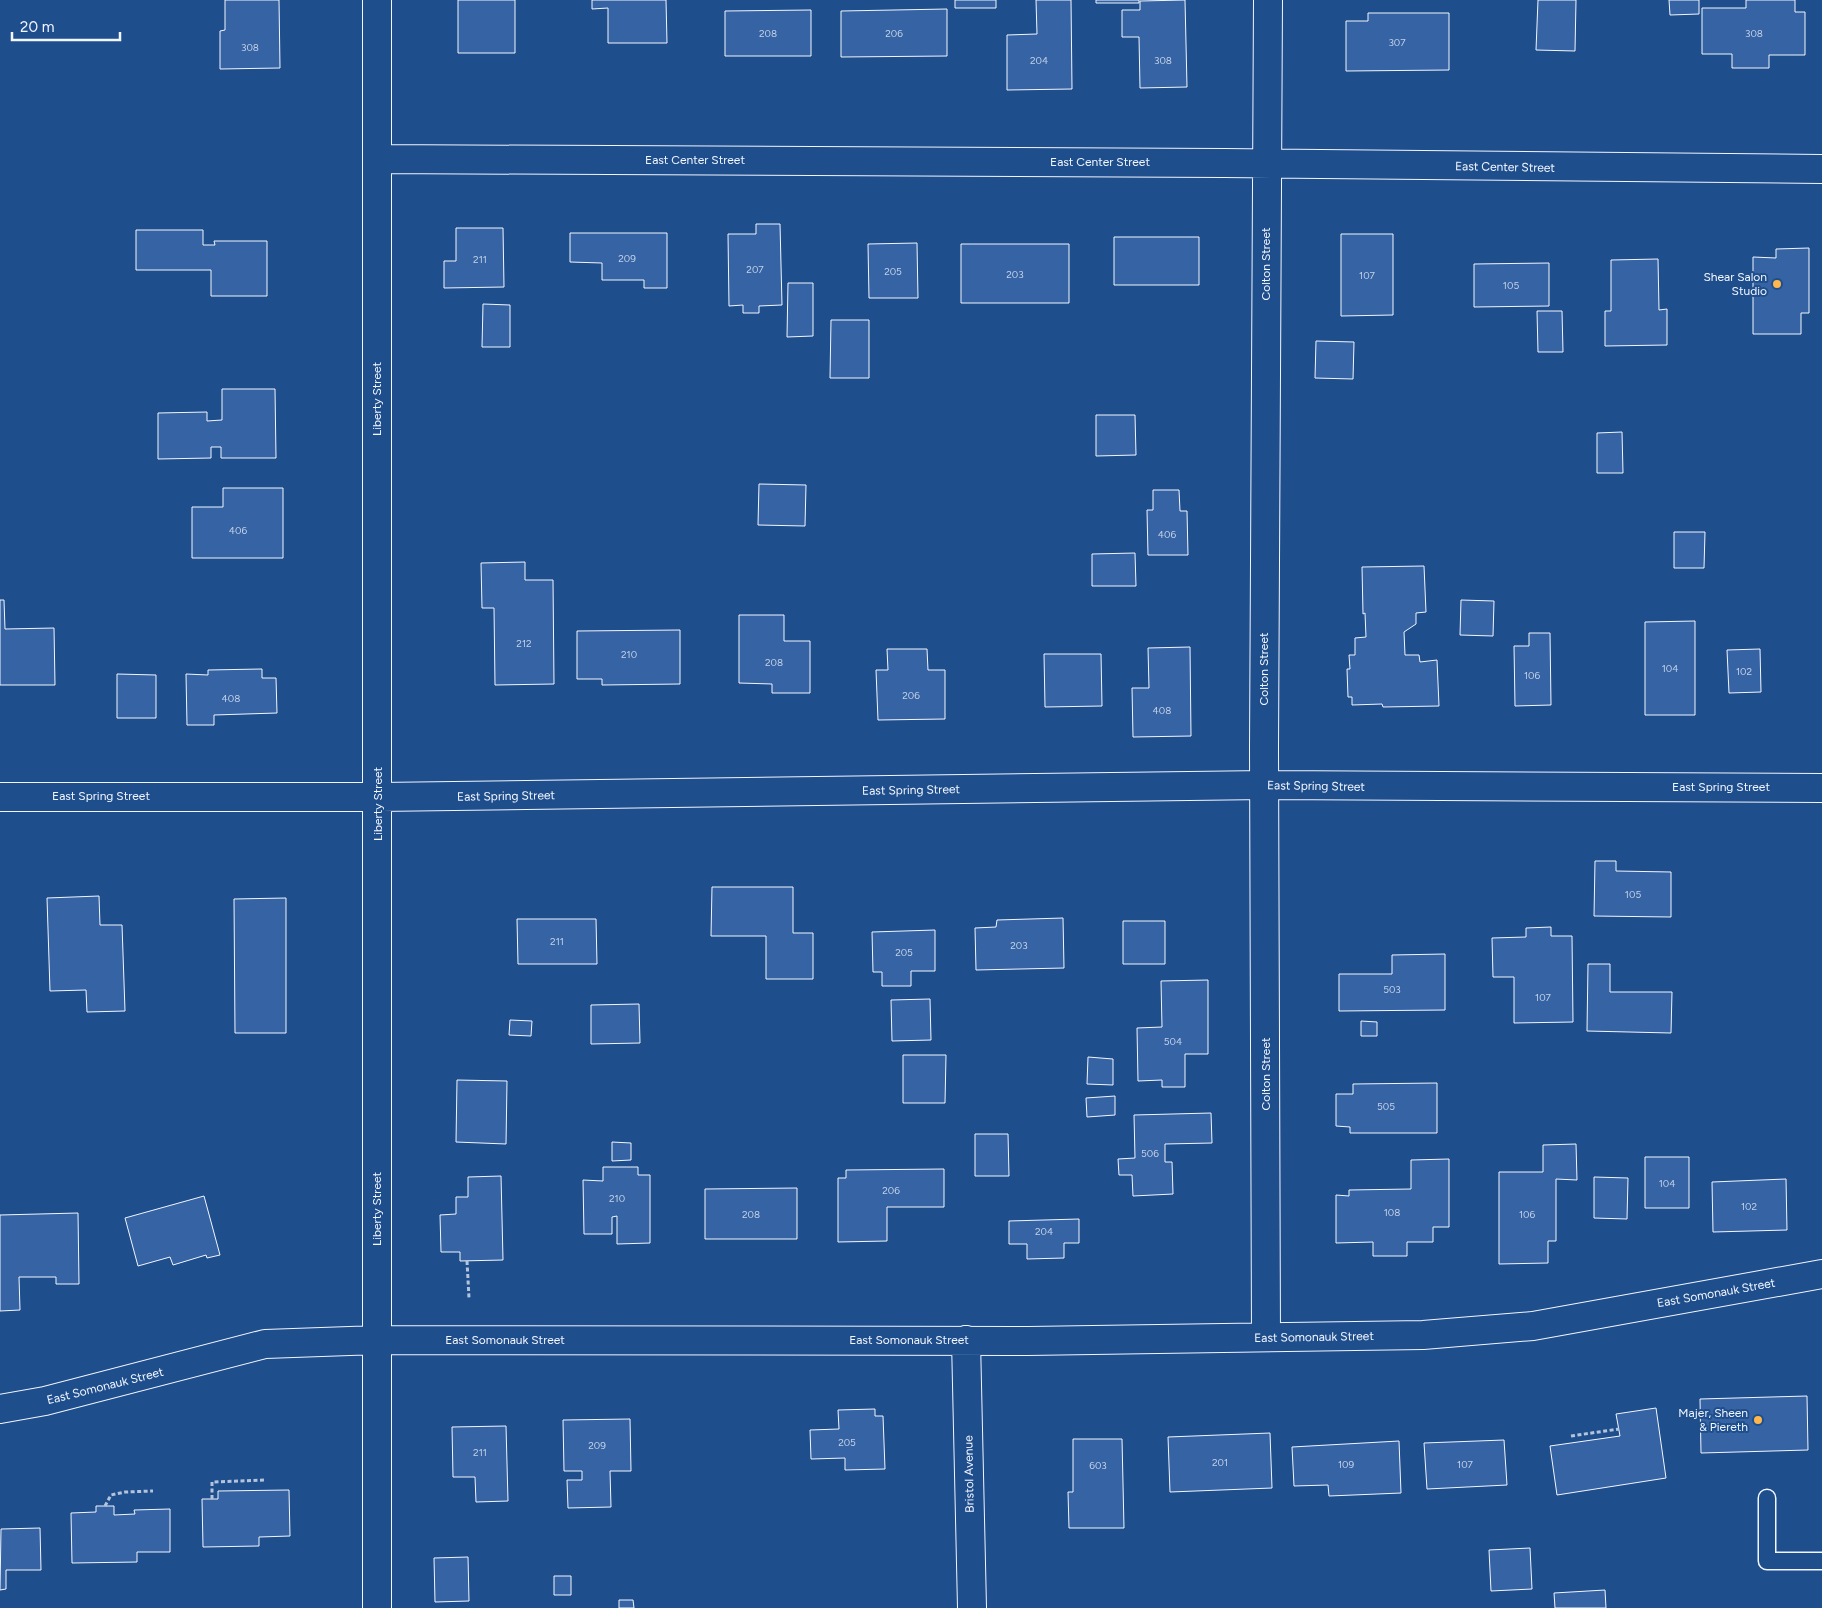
<svg xmlns="http://www.w3.org/2000/svg" width="1822" height="1608" font-family="Figtree,sans-serif">
	<style>
		.building { fill: #3563a3; stroke: #f2f6ff }
		.lines { fill: none; stroke-linecap: round; stroke-linejoin: round }
		.lane-casing { stroke: #f2f6ff; stroke-width: 19 }
		.street-casing { stroke: #f2f6ff; stroke-width: 30 }
		.path { stroke: #b3c4dc; stroke-width: 3; stroke-dasharray: 4 2.5; stroke-linecap: butt }
		.lane { stroke: #1f4e8c; stroke-width: 16 }
		.street { stroke: #1f4e8c; stroke-width: 28 }
		.poi-dot { fill: #ffb74d; stroke: #1f4e8c; stroke-width: 2 }
		.labels { text-anchor: middle; stroke-width: 4; stroke-linejoin: round; paint-order: stroke }
		.number-label { font-size: 10px; fill: #c3d1e8 }
		.street-label { font-size: 12px; fill: #f2f6ff; stroke: #1f4e8c }
		.poi-label { font-size: 12px; fill: #f2f6ff; stroke: #1f4e8c; text-anchor: end }
	</style>
	<rect width="100%" height="100%" fill="#1f4e8c"/>
	<!-- building -->
	<path class="building" d="M225 0H279L280 68 220 69V31L225 30Z
		M458 0H515V53H458Z
		M592 0H666L667 43H608V8L592 9Z
		M955 0H996V8H955Z
		M1036 0H1071L1072 89 1007 90V35L1037 34Z
		M1096 0H1139V3H1096Z
		M1185 0 1187 87 1140 88 1139 37H1122V10H1140V1Z
		M1538 0H1576L1575 51 1536 50Z
		M1669 0H1699V14L1670 15Z
		M1746 0H1795V12H1805V55H1769V68H1732V54H1702V8H1746Z
		M947 9V56L841 57V11Z
		M811 10V56H725V11Z
		M1368 13H1449V70L1346 71V21H1368Z
		M756 224H780L782 305 759 306V313H743V305L729 306 728 234H756Z
		M456 228H503L504 287 444 288V261H456Z
		M136 230H203V245H215L214 241H267V296H211V270H136Z
		M570 233H667V288H644V280H602V263L570 262Z
		M1341 234H1393V315L1341 316Z
		M1114 237H1199V285H1114Z
		M917 243 918 298H869L868 244Z
		M961 244H1069V303H961Z
		M1809 248V313H1801V334H1753V257L1776 258V249Z
		M1658 259 1659 310 1667 309V345L1605 346V311H1611V260Z
		M1549 263V306L1474 307V264Z
		M788 283H813V336L787 337Z
		M483 304 510 305V347H482Z
		M1537 311H1562L1563 352H1538Z
		M831 320H869V378H830Z
		M1316 341 1354 342 1353 379 1315 378Z
		M222 389H275L276 458H221V447H211V458L158 459V413L207 412V421L222 420Z
		M1096 415H1135L1136 455 1096 456Z
		M1622 432 1623 473H1597V433Z
		M759 484 806 485 805 526 758 525Z
		M223 488H283V558H192V507H223Z
		M1153 490H1179L1180 511H1187L1188 555H1148L1147 510H1153Z
		M1674 532H1705L1704 568H1674Z
		M1135 553 1136 586H1092V554Z
		M525 562V580H553L554 684 495 685 494 608H482L481 563Z
		M1424 566 1426 612 1416 613V624L1404 632 1405 655H1419L1420 662 1437 660 1439 706 1383 707 1382 704 1352 705V697H1348L1347 669H1350L1349 655H1355V638L1366 637 1365 613 1363 614 1362 567Z
		M0 600H4L5 629 54 628 55 685H0Z
		M1461 600 1494 601 1493 636 1460 635Z
		M739 615H784V641H810V693H772V684L739 683Z
		M1695 621V715H1645V622Z
		M680 630V684L602 685V679H577V631Z
		M1529 633H1550L1551 705 1515 706 1514 646H1529Z
		M1190 647 1191 736 1133 737 1132 688H1149L1148 648Z
		M887 649H927L928 670H945V719L878 720 876 670H888Z
		M1760 649 1761 692 1729 693 1727 650Z
		M1044 654H1101L1102 706 1045 707Z
		M262 669V678H276L277 713 214 715V725H187L186 674 208 675V670Z
		M117 674 156 675V718H117Z
		M1595 861H1616V871L1671 872V917L1594 916Z
		M712 887H793V933H813V979H766V936H711Z
		M99 896 100 925H122L125 1011 87 1012 86 990 50 991 47 898Z
		M286 898V1033H235L234 899Z
		M1063 918 1064 968 976 970 975 928 996 927 997 920Z
		M517 919H596L597 964H518Z
		M1123 921H1165V964H1123Z
		M1551 927V936H1572L1573 1022 1514 1023V977H1493L1492 938 1526 937V928Z
		M935 930V971H911V986H882V972H873L872 932Z
		M1445 954V1010L1339 1011V974H1392V955Z
		M1588 964H1610V992H1672L1671 1033 1587 1031Z
		M1208 980V1054H1185V1087H1162V1080L1138 1081 1137 1028 1162 1027 1161 981Z
		M930 999 931 1040 892 1041 891 1000Z
		M639 1004 640 1043 591 1044V1005Z
		M510 1020 532 1021 531 1036 509 1035Z
		M1361 1021 1377 1022V1036H1361Z
		M903 1055H946L945 1103H903Z
		M1088 1057 1113 1059V1085L1087 1084Z
		M457 1080 507 1081 506 1144 456 1142Z
		M1437 1083V1133H1350V1127L1336 1126V1094H1353V1084Z
		M1115 1096V1115L1087 1117 1086 1098Z
		M1211 1113 1212 1143 1165 1144V1162H1172L1173 1194 1133 1196 1132 1175H1119L1118 1159 1135 1158 1134 1115Z
		M975 1134H1008L1009 1176H975Z
		M612 1142 631 1143V1160L612 1161Z
		M1576 1144 1577 1180 1556 1179V1241H1548V1263L1499 1264V1172H1543V1145Z
		M1645 1157H1689V1208H1645Z
		M1449 1159V1227H1433V1242H1407V1256H1373V1242L1336 1243V1195L1349 1196V1190L1411 1189V1160Z
		M603 1167H638V1175H650V1243L617 1244V1216L612 1217V1234H584L583 1180 603 1181Z
		M944 1169V1207H887V1241L838 1242V1178H846V1170Z
		M501 1176 503 1260 460 1261V1252H441L440 1215 456 1214V1197H468V1177Z
		M1594 1177 1628 1178 1627 1219 1594 1218Z
		M1786 1179 1787 1230 1713 1232 1712 1182Z
		M797 1188V1239H705V1189Z
		M204 1196 220 1255 207 1258 206 1255 173 1265 170 1257 138 1266 125 1218Z
		M78 1213 79 1284H56V1277H19L20 1310 0 1311V1215Z
		M1079 1219V1243H1064V1258L1027 1259V1244H1009V1221Z
		M1807 1396 1808 1450 1701 1453 1700 1399Z
		M1656 1408 1666 1478 1557 1495 1550 1446 1620 1436 1616 1414Z
		M875 1409V1416H883L885 1469 845 1470V1458L811 1459 810 1430 839 1429 838 1410Z
		M630 1419 631 1471H610L611 1507 568 1508 567 1480H582V1471H564L563 1420Z
		M506 1426 508 1501 476 1502 475 1477H453L452 1427Z
		M1270 1433 1272 1488 1170 1492 1168 1437Z
		M1073 1439H1122L1124 1528H1069L1068 1492H1073Z
		M1504 1440 1507 1485 1427 1489 1424 1443Z
		M1399 1441 1401 1493 1329 1496 1328 1485 1294 1486 1292 1447Z
		M289 1490 290 1536 259 1537V1546L203 1547 202 1499H218V1491Z
		M96 1506H114V1515L135 1514 134 1510 170 1509V1552H137V1562L72 1563 71 1513 96 1512Z
		M40 1528 41 1570H6V1589L0 1590 1 1529Z
		M1530 1548 1532 1589 1491 1591 1489 1550Z
		M468 1557 469 1601 435 1602 434 1558Z
		M554 1576H571V1595H554Z
		M1605 1590 1606 1608H1555L1554 1593Z
		M619 1600H633L634 1608H619Z"/>
	<g class="lines">
		<defs>
			<path id="lane" d="M1767 1498V1561H1822"/>
			<path id="street" d="M377 159 1224 163 1822 169
				M0 797H379L1265 785 1822 788
				M1266 1337 1264 749 1268 0
				M966 1340 972 1608
				M0 1409 45 1401 265 1344 378 1340 1028 1341 1423 1335 1533 1326 1822 1274
				M377 1608V0"/>
		</defs>
		<!-- lane casing -->
		<use href="#lane" class="lane-casing"/>
		<!-- street casing -->
		<use href="#street" class="street-casing"/>
		<!-- path -->
		<path class="path" d="M467 1261 469 1298
			M1571 1436 1619 1429
			M212 1499V1482L264 1480
			M105 1506 111 1495 125 1492 153 1491"/>
		<!-- lane -->
		<use href="#lane" class="lane"/>
		<!-- street -->
		<use href="#street" class="street"/>
	</g>
	<!-- markers -->
	<g class="poi-dot">
		<circle cx="1777" cy="284" r="5"/>
		<circle cx="1758" cy="1420" r="5"/>
	</g>
	<g class="labels">
		<!-- number labels -->
		<g class="number-label">
			<text x="768" y="37">208</text>
			<text x="894" y="37">206</text>
			<text x="1754" y="37">308</text>
			<text x="1397" y="46">307</text>
			<text x="250" y="51">308</text>
			<text x="1039" y="64">204</text>
			<text x="1163" y="64">308</text>
			<text x="627" y="262">209</text>
			<text x="480" y="263">211</text>
			<text x="755" y="273">207</text>
			<text x="893" y="275">205</text>
			<text x="1015" y="278">203</text>
			<text x="1367" y="279">107</text>
			<text x="1511" y="289">105</text>
			<text x="238" y="534">406</text>
			<text x="1167" y="538">406</text>
			<text x="524" y="647">212</text>
			<text x="629" y="658">210</text>
			<text x="774" y="666">208</text>
			<text x="1670" y="672">104</text>
			<text x="1744" y="675">102</text>
			<text x="1532" y="679">106</text>
			<text x="911" y="699">206</text>
			<text x="231" y="702">408</text>
			<text x="1162" y="714">408</text>
			<text x="1633" y="898">105</text>
			<text x="557" y="945">211</text>
			<text x="1019" y="949">203</text>
			<text x="904" y="956">205</text>
			<text x="1392" y="993">503</text>
			<text x="1543" y="1001">107</text>
			<text x="1173" y="1045">504</text>
			<text x="1386" y="1110">505</text>
			<text x="1150" y="1157">506</text>
			<text x="1667" y="1187">104</text>
			<text x="891" y="1194">206</text>
			<text x="617" y="1202">210</text>
			<text x="1749" y="1210">102</text>
			<text x="1392" y="1216">108</text>
			<text x="751" y="1218">208</text>
			<text x="1527" y="1218">106</text>
			<text x="1044" y="1235">204</text>
			<text x="847" y="1446">205</text>
			<text x="597" y="1449">209</text>
			<text x="480" y="1456">211</text>
			<text x="1220" y="1466">201</text>
			<text x="1346" y="1468">109</text>
			<text x="1465" y="1468">107</text>
			<text x="1098" y="1469">603</text>
		</g>
		<!-- street labels -->
		<g class="street-label">
			<text x="695" y="164">East Center Street</text>
			<text x="1100" y="166">East Center Street</text>
			<text transform="translate(1505 167) rotate(1)" y="4">East Center Street</text>
			<text transform="translate(1266 264) rotate(-90)" y="4">Colton Street</text>
			<text transform="translate(377 399) rotate(-90)" y="4">Liberty Street</text>
			<text transform="translate(1264 669) rotate(-90)" y="4">Colton Street</text>
			<text transform="translate(1316 786) rotate(1)" y="4">East Spring Street</text>
			<text x="1721" y="791">East Spring Street</text>
			<text transform="translate(911 790) rotate(-1)" y="4">East Spring Street</text>
			<text x="101" y="800">East Spring Street</text>
			<text transform="translate(506 796) rotate(-1)" y="4">East Spring Street</text>
			<text transform="translate(378 804) rotate(-90)" y="4">Liberty Street</text>
			<text transform="translate(1266 1074) rotate(-90)" y="4">Colton Street</text>
			<text transform="translate(377 1209) rotate(-90)" y="4">Liberty Street</text>
			<text transform="translate(1716 1293) rotate(-10)" y="4">East Somonauk Street</text>
			<text transform="translate(1314 1337) rotate(-1)" y="4">East Somonauk Street</text>
			<text x="505" y="1344">East Somonauk Street</text>
			<text x="909" y="1344">East Somonauk Street</text>
			<text transform="translate(105 1386) rotate(-14)" y="4">East Somonauk Street</text>
			<text transform="translate(969 1474) rotate(-91)" y="4">Bristol Avenue</text>
		</g>
		<!-- poi labels -->
		<g class="poi-label">
			<text x="1767" y="281">Shear Salon<tspan x="1767" dy="14">Studio</tspan></text>
			<text x="1748" y="1417">Majer, Sheen<tspan x="1748" dy="14">&amp; Piereth</tspan></text>
		</g>
	</g>
	<!-- scale -->
	<path d="M12 32v8h108v-8" fill="none" stroke="#f2f6ff" stroke-width="2.5"/>
	<text x="20" y="32" font-size="15" fill="#f2f6ff" stroke="#1f4e8c" stroke-width="4" paint-order="stroke">20 m</text>
</svg>
